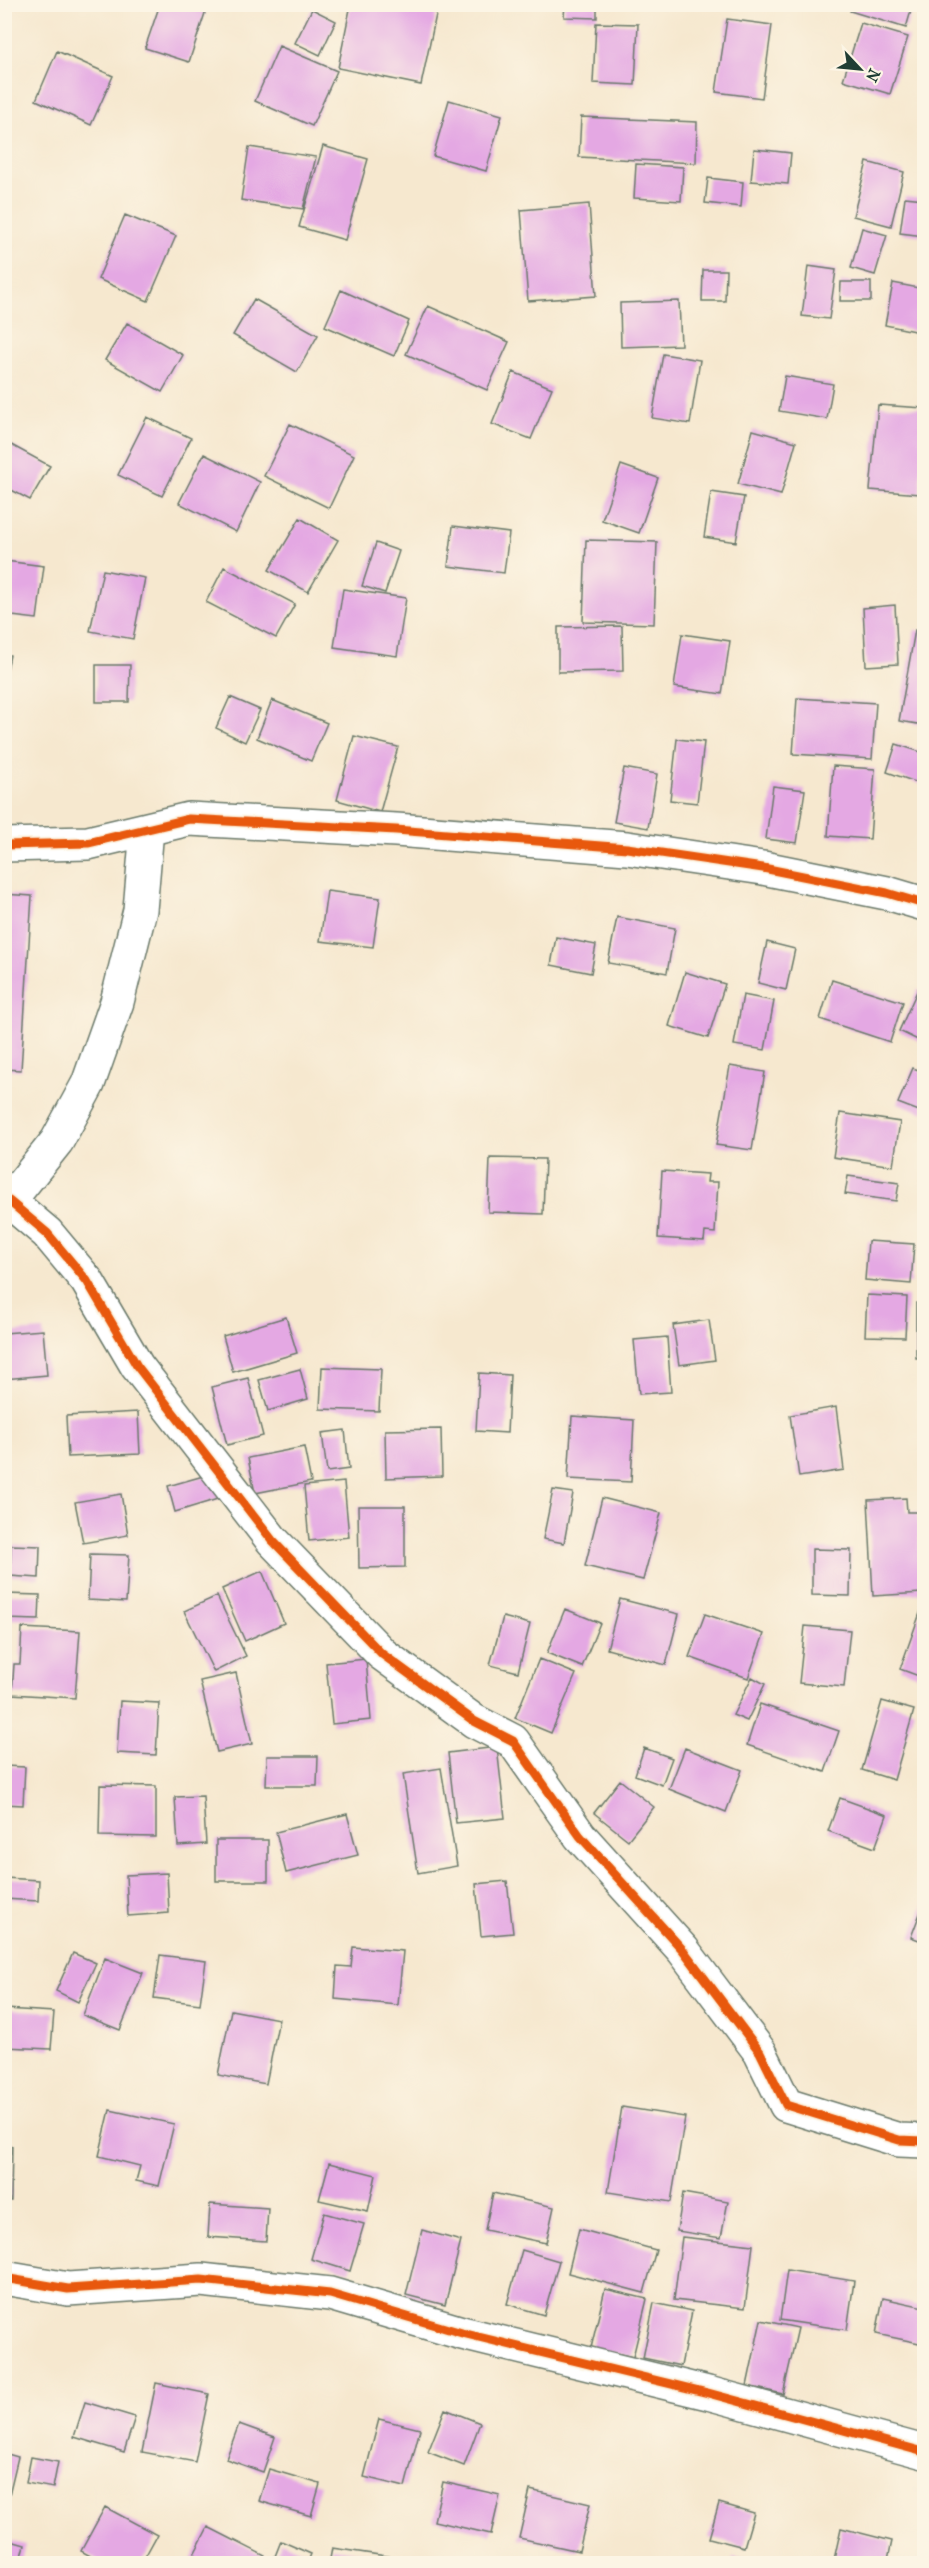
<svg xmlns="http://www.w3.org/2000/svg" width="929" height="2568" font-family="'IM FELL French Canon',serif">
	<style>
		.building { fill: #e4a8e3 }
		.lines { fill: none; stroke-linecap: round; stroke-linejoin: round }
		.minor-casing { stroke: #6a796a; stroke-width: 36 }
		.minor { stroke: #fff; stroke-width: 33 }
		.cycleway-casing { stroke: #fcf5e5; stroke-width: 13 }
		.cycleway { stroke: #e8590c; stroke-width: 9 }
	</style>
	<rect width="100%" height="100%" fill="#fcf5e5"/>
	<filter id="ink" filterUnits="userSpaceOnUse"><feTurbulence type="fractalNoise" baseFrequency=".0167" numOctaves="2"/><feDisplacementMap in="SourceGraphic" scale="12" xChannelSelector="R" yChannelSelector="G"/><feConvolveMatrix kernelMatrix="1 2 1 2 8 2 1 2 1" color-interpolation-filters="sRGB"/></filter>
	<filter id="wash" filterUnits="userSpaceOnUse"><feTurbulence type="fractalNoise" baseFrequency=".008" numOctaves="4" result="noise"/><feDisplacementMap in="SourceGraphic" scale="24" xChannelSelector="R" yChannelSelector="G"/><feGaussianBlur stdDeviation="1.35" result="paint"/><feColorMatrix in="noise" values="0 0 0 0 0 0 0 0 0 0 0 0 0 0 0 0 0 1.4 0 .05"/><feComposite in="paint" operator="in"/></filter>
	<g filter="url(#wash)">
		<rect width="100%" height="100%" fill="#f6e8cf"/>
		<g id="blocks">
			<!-- building -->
			<path class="building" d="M160 4H199L207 7 189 62 145 48Z
				M351 4H408L437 10 421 85 338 68Z
				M565 4H597V18L564 17Z
				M852 4H913L906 28 850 11Z
				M312 9 336 21 320 55 295 43Z
				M727 19 772 25 762 98 716 92Z
				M596 23 638 24 635 85 593 83Z
				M861 23 908 37 890 94 843 80Z
				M279 46 337 71 312 126 255 101Z
				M57 51 113 76 91 125 36 100Z
				M449 100 502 115 486 171 433 156Z
				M581 117 697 122 696 163 579 157Z
				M323 146 368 159 345 240 299 227Z
				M249 147 316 157 303 209 241 200Z
				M754 149 791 153 788 184 751 181Z
				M867 162 904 172 891 226 853 216Z
				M636 164 683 167 681 201 634 198Z
				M708 178 743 182 741 207 705 203Z
				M905 197 924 199V236L900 233Z
				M589 204 596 296 528 301 521 210Z
				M125 215 176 236 148 301 98 279Z
				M862 228 887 235 875 275 851 268Z
				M808 266 836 270 829 319 802 316Z
				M703 270H726L725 301H702Z
				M841 282H871V301H840Z
				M893 283 924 289V333L885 325Z
				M341 290 409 321 394 356 325 326Z
				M254 299 318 335 297 372 233 335Z
				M679 301 681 345 621 347 620 303Z
				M428 306 509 342 487 390 406 354Z
				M127 323 183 355 162 392 105 360Z
				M663 354 700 360 690 424 652 418Z
				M513 372 552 388 531 439 492 424Z
				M785 376 833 384 827 419 779 411Z
				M878 405 924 408 920 494 870 490Z
				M147 417 191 438 162 496 118 475Z
				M290 424 354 455 329 508 264 476Z
				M753 430 796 442 781 495 738 484Z
				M4 441 50 466 30 500 4 486Z
				M204 454 260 482 236 532 179 503Z
				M621 465 658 478 639 533 602 520Z
				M711 492 744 497 736 542 704 537Z
				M300 518 338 540 308 592 269 570Z
				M453 526 509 533 504 573 448 566Z
				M586 540 657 542 654 624 583 622Z
				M376 543 399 551 385 593 362 586Z
				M5 561 44 566 37 619 4 615Z
				M224 567 295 604 276 638 206 602Z
				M103 570 145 578 133 639 90 631Z
				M343 589 406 598 397 656 334 647Z
				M895 605 898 664 866 666 863 608Z
				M622 626 623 671 558 672V627Z
				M915 630 924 632V725L899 721Z
				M682 634 730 641 722 694 674 687Z
				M4 654 10 655 6 675H4Z
				M96 665H130L129 702H96Z
				M230 697 260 710 245 742 216 728Z
				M797 698 876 703 872 759 793 754Z
				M272 700 327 723 311 761 257 738Z
				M354 736 398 747 380 812 337 800Z
				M677 739 704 742 697 803 670 800Z
				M896 744 924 753V785L887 772Z
				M833 766 875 769 870 839 828 836Z
				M624 768 657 774 648 828 614 822Z
				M773 786 805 790 797 843 766 839Z
				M327 891 380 898 373 947 320 941Z
				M4 894 32 896 21 1070 4 1069Z
				M617 917 675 928 667 973 608 963Z
				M556 937 596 945 591 973 551 965Z
				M767 942 795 949 786 990 758 983Z
				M685 972 725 984 708 1038 669 1026Z
				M832 980 903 1002 890 1042 820 1019Z
				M918 989 924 992V1043L899 1031Z
				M743 995 774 1001 765 1050 734 1045Z
				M730 1066 765 1072 752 1150 716 1145Z
				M913 1068 924 1072V1113L898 1103Z
				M840 1113 900 1122 893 1166 833 1157Z
				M490 1158 545 1159 543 1214 488 1212Z
				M662 1171 708 1174 707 1182H718L715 1233 705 1232 704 1241 658 1238Z
				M848 1176 899 1183 896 1201 845 1194Z
				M868 1241 914 1244 911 1284 865 1280Z
				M867 1295 907 1297 905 1337 865 1336Z
				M916 1303H924V1358H916Z
				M286 1317 297 1353 233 1372 223 1336Z
				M709 1320 715 1360 679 1365 673 1325Z
				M43 1330 47 1375 4 1379V1333Z
				M667 1337 671 1392 639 1394 634 1340Z
				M322 1367 381 1369 379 1411 320 1409Z
				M300 1369 308 1399 268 1411 259 1380Z
				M479 1373 510 1375 507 1433 476 1431Z
				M248 1378 263 1436 227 1445 212 1387Z
				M836 1407 844 1470 799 1477 790 1415Z
				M138 1412 140 1454 68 1457 66 1416Z
				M572 1416 634 1420 631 1482 568 1479Z
				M441 1429 442 1476 386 1478 385 1430Z
				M345 1430 349 1469 327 1472 322 1433Z
				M304 1447 311 1482 255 1493 248 1458Z
				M214 1473 221 1498 175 1512 168 1486Z
				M344 1482 349 1537 309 1541 304 1486Z
				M553 1490 573 1493 564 1543 543 1539Z
				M121 1494 128 1535 83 1543 75 1502Z
				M602 1498 661 1513 643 1580 585 1566Z
				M906 1498 907 1512H918L922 1593 873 1596 868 1500Z
				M358 1506H405V1567L359 1568Z
				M11 1545 40 1546 39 1578 10 1576Z
				M812 1549 851 1550 850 1596 812 1595Z
				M90 1554 129 1555 126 1602 88 1600Z
				M262 1571 284 1623 245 1641 222 1589Z
				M4 1594 40 1595 39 1620 4 1619Z
				M217 1596 246 1656 214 1672 184 1611Z
				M620 1599 679 1614 666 1665 607 1649Z
				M924 1602V1678L900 1669Z
				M565 1609 600 1623 582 1667 547 1653Z
				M705 1614 764 1634 748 1678 689 1657Z
				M503 1617 530 1624 518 1672 490 1665Z
				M805 1626 850 1630 844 1687 799 1683Z
				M22 1628 80 1631 75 1698 12 1694 14 1664H20Z
				M366 1659 371 1720 332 1724 326 1663Z
				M539 1659 576 1674 551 1733 515 1718Z
				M236 1673 252 1744 217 1752 200 1681Z
				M752 1677 765 1684 747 1721 733 1715Z
				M120 1701 159 1703 156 1755 117 1753Z
				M882 1701 914 1710 894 1780 862 1770Z
				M760 1704 839 1731 825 1772 747 1745Z
				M497 1747 505 1818 456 1823 448 1753Z
				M644 1748 672 1758 662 1785 635 1775Z
				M685 1748 742 1770 726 1812 669 1789Z
				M267 1756H318L317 1786H266Z
				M4 1766 25 1767 23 1805 4 1804Z
				M441 1768 457 1866 418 1873 403 1774Z
				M620 1780 654 1807 628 1840 594 1813Z
				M100 1785 156 1786V1837L99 1836Z
				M203 1796 206 1844 178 1846 175 1797Z
				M840 1798 887 1815 875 1848 828 1831Z
				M347 1814 358 1855 286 1873 276 1832Z
				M216 1840H268V1881H216Z
				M167 1873 169 1913 128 1916 126 1875Z
				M4 1878 39 1880 38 1901 4 1899Z
				M507 1881 513 1933 481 1936 476 1884Z
				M924 1903V1942L911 1937Z
				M353 1947 403 1951 398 2005 335 1999 337 1966 351 1967Z
				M73 1953 96 1963 78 2002 56 1991Z
				M160 1955 206 1961 200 2004 154 1998Z
				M105 1958 143 1973 120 2030 83 2015Z
				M5 2009 54 2012 51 2049 4 2047Z
				M231 2010 279 2019 266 2084 218 2075Z
				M622 2107 685 2117 671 2202 608 2192Z
				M110 2110 174 2124 159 2186 136 2181 140 2166 99 2156Z
				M4 2146H12L11 2201H4Z
				M329 2163 376 2175 368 2211 319 2200Z
				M493 2193 554 2207 546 2243 485 2230Z
				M683 2193 728 2201 721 2238 677 2231Z
				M210 2204 268 2208 266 2241 208 2237Z
				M324 2213 364 2224 350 2271 311 2259Z
				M579 2229 656 2250 644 2293 568 2273Z
				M422 2230 461 2241 445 2305 406 2295Z
				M682 2237 753 2245 745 2308 674 2300Z
				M522 2250 559 2261 544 2315 507 2304Z
				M787 2270 854 2281 847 2330 780 2320Z
				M605 2289 647 2299 633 2357 591 2348Z
				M883 2298 924 2307V2344L876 2334Z
				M654 2303 692 2311 681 2366 643 2358Z
				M761 2320 798 2328 783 2394 747 2386Z
				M156 2383 209 2394 195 2462 142 2452Z
				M85 2402 135 2417 124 2452 74 2437Z
				M445 2409 480 2423 464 2466 428 2452Z
				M379 2419 420 2429 405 2487 364 2477Z
				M239 2424 275 2437 263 2472 226 2459Z
				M4 2453 18 2457 7 2503 4 2502Z
				M31 2457 58 2462 53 2488 26 2483Z
				M269 2469 320 2484 311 2516 259 2501Z
				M443 2482 500 2495 491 2534 434 2521Z
				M530 2490 590 2504 579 2551 519 2538Z
				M719 2503 754 2513 744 2547 709 2538Z
				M105 2507 157 2535 141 2564H105L81 2551Z
				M208 2527 265 2556 262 2564H189Z
				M841 2528 892 2541 887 2564H833Z
				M4 2539 25 2545 20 2564H4Z
				M281 2541 311 2554 307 2564H272Z
				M332 2548 406 2559V2564H329Z
				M734 2557 760 2563 759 2564H733Z"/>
		</g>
	</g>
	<g filter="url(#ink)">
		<use href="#blocks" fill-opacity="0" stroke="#6a796a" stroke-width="1.5"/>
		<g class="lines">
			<defs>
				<path id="minor" d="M4 845 88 843 189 819 396 830 627 848 763 868 887 893 924 904
					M9 1201 47 1233 87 1281 137 1366 272 1540 382 1654 474 1721 513 1741 580 1836 683 1950 760 2052 786 2105 899 2140 924 2141
					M4 1203 9 1201 57 1141 88 1084 117 1002 140 910 147 829
					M4 2278 68 2289 201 2280 330 2294 462 2333 708 2393 924 2452"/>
			</defs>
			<!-- minor casing -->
			<use href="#minor" class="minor-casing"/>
			<!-- minor -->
			<use href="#minor" class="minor"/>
			<defs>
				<path id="cycleway" d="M4 845 88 843 189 819 396 830 627 848 763 868 887 893 924 904
					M9 1201 47 1233 87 1281 137 1366 272 1540 382 1654 474 1721 513 1741 580 1836 683 1950 760 2052 786 2105 899 2140 924 2141
					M4 2278 68 2289 201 2280 330 2294 462 2333 708 2393 924 2452"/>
			</defs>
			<!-- cycleway casing -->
			<use href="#cycleway" class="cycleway-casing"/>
			<!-- cycleway -->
			<use href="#cycleway" class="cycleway"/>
		</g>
	</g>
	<!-- margin -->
	<rect width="929" height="2568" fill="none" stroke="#fcf5e5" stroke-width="24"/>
	<!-- north arrow -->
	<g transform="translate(860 69) rotate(116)" stroke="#fcf5e5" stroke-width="4.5" paint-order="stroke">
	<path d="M0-4.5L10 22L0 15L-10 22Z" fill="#1f3d34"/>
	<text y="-9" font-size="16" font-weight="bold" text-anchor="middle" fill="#1f3d34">N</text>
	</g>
</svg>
